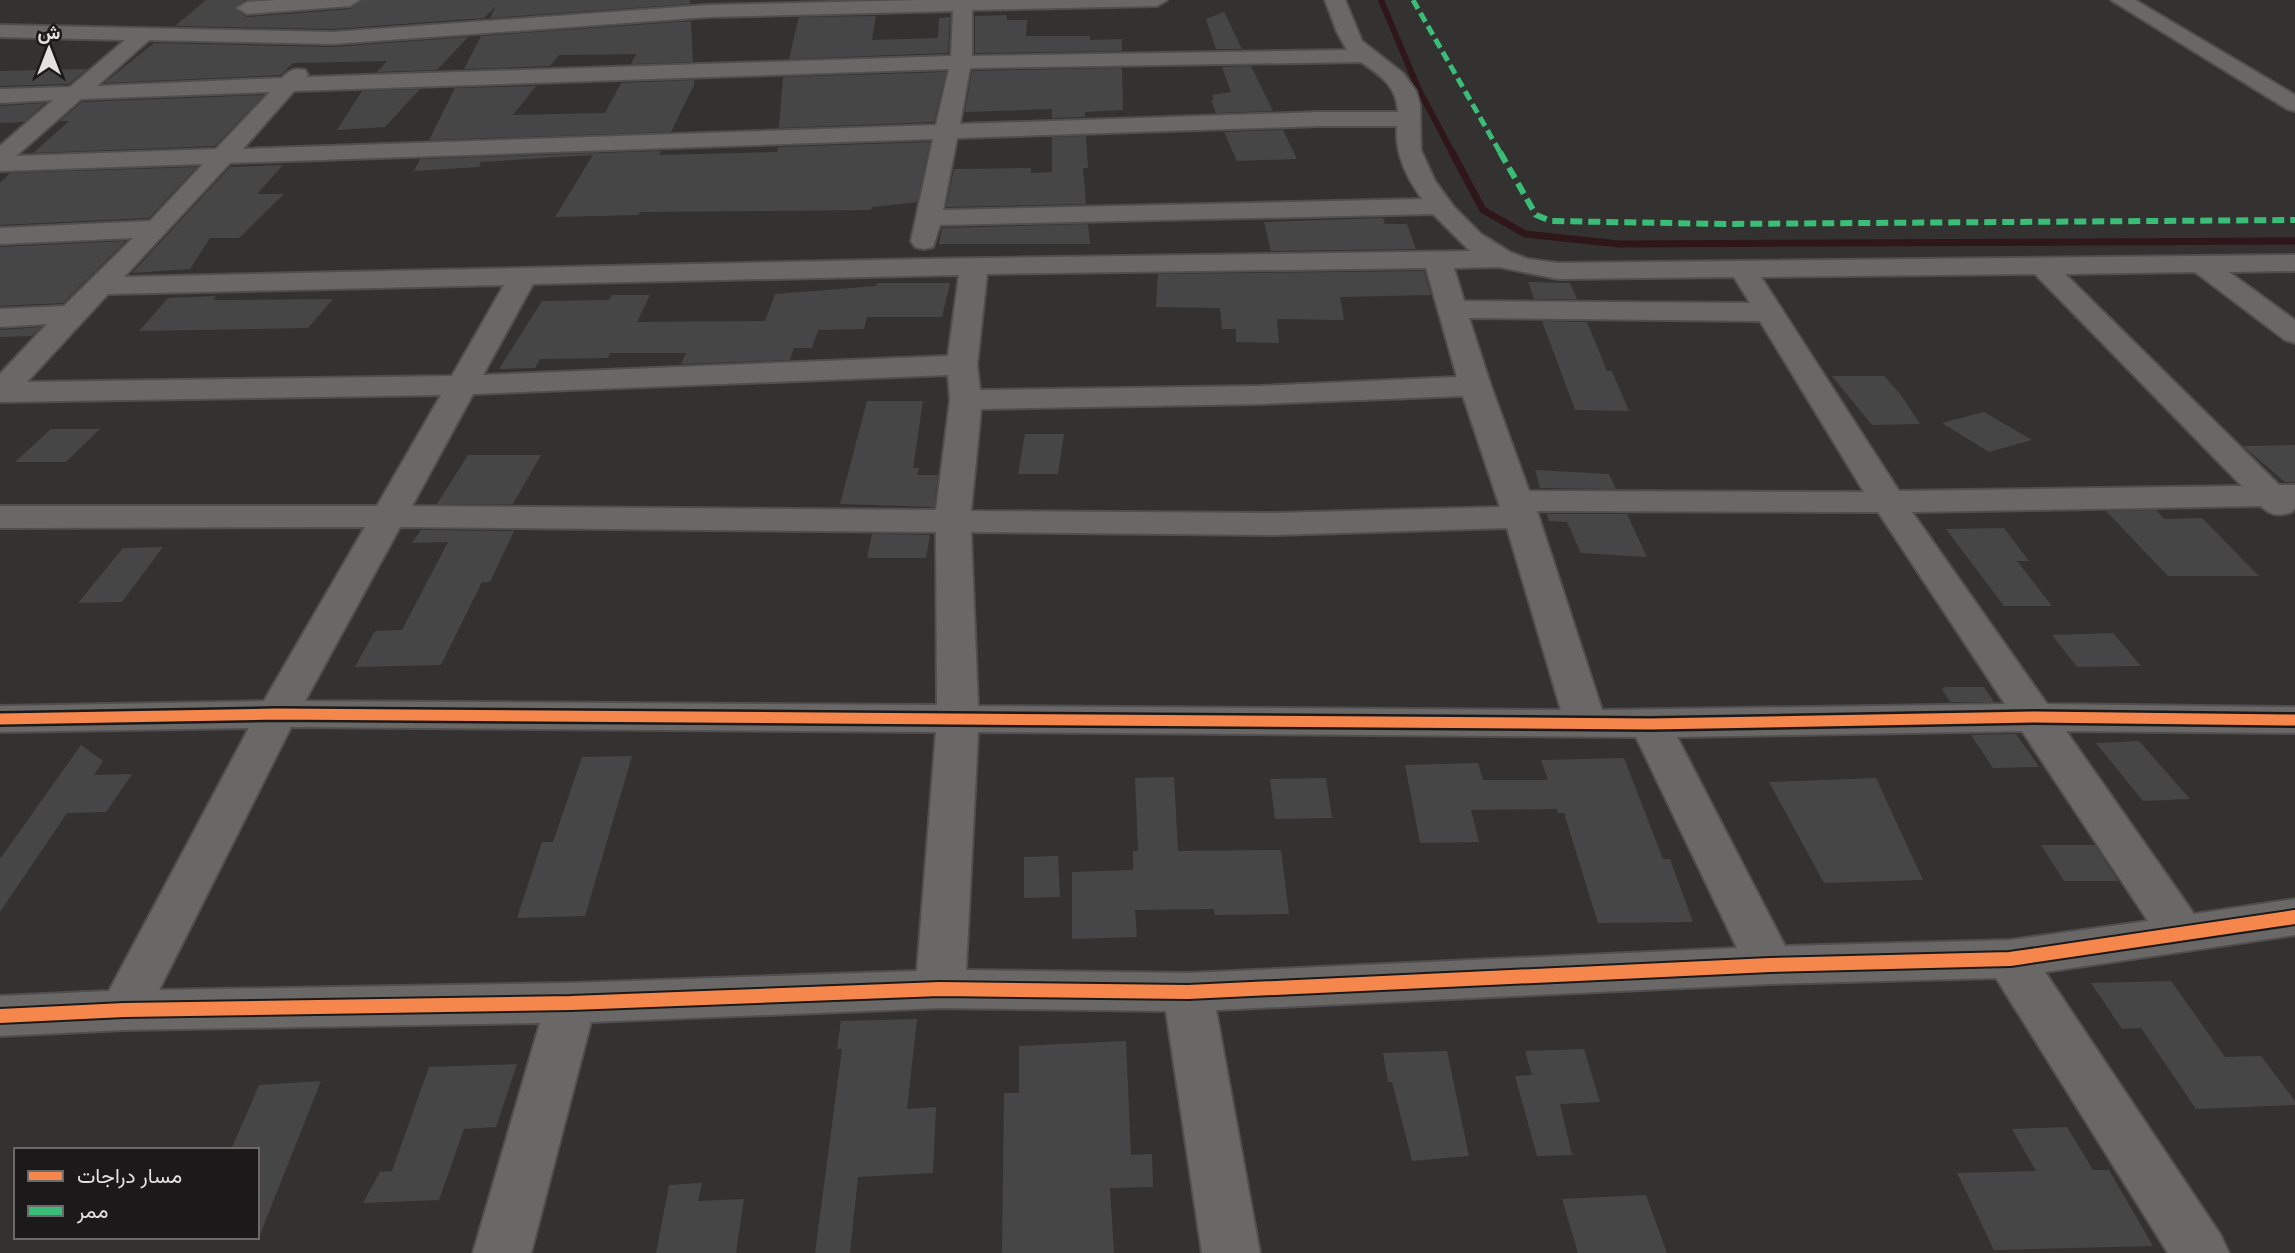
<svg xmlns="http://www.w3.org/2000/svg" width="2295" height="1253" font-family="'Fira Sans Condensed',Vazirmatn,sans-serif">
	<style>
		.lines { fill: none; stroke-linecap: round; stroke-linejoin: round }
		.stream-far1 { stroke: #2f1619; stroke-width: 6 }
		.stream { stroke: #2f1619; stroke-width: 7 }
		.building { fill: #474647 }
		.street-casing { stroke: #504e4e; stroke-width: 4 }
		.street { fill: #6a6767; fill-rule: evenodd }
		.quiet-far1 { stroke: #3abd76; stroke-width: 5; stroke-dasharray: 10 5; stroke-linecap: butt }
		.quiet { stroke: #3abd76; stroke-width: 6; stroke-dasharray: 12 6; stroke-linecap: butt }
		.cycleway-far1-casing { stroke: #1b1919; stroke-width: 16 }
		.cycleway-casing { stroke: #1b1919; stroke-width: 18 }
		.cycleway-far1 { stroke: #f5874c; stroke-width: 11 }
		.cycleway { stroke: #f5874c; stroke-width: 14 }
	</style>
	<rect width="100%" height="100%" fill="#343131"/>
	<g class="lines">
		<!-- stream-far1 -->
		<path class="stream-far1" d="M1381 0 1418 88 1453 154"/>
		<!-- stream -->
		<path class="stream" d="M1452 152 1483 210 1525 234 1619 244 2295 241"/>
	</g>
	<!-- building -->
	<path class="building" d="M206 0H245L235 9 247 17 350 9 362 0H690V4L490 18 496 6 484 18 333 29 175 26Z
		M1224 12 1242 49H1216L1206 19Z
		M1006 15 1007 20H1027L1026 36H1090V40L1122 39V51L975 53V16Z
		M876 16 872 40 938 38 939 18 950 17 948 53 789 59 799 17Z
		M691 21 693 62 631 64 636 54 570 55H559L550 66 464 69 481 36Z
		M468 37 437 70 377 72 387 61 293 63 281 75 104 83 154 43 333 47Z
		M1251 66 1273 111 1216 113 1211 100H1214L1212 95 1231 92 1222 67Z
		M1122 68 1123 110 1085 112V117L1052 118V109L965 112 972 71Z
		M87 69 69 84 0 86V71Z
		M946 72 934 122 779 128 783 77Z
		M694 80V85L671 132 429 140 455 88 536 86 513 115 605 113 621 83Z
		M420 89 385 127 337 130 362 91Z
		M264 95 215 146 33 153 69 121H60L82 102Z
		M45 103 24 122 0 123V106Z
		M1283 130 1297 159 1237 161 1224 132Z
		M1086 136 1088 168H1083L1086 204 946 207 954 169 1031 168V173L1052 172V137Z
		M930 142 917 202 872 207 871 210 640 212 638 215 555 217 593 155 481 162 479 167 414 171 420 159 661 151 659 155 740 153 777 152 778 147Z
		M283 165 257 194H284L239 238H210L190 269 132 273 230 167Z
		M197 167 149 218 0 225V183L10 173Z
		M1383 218 1385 224H1407L1416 249 1271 251 1264 222Z
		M1088 224 1090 244H939L942 228Z
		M126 241 63 303 0 306V247Z
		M1424 271 1431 295 1340 297 1344 320 1277 319 1279 343 1236 342V329H1222L1220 308 1156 307 1158 274Z
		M1528 282 1570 283 1577 299H1534Z
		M877 283H950L942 317H867L864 329 818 330 812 348H794L790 360 681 364 686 353H610L608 358 540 359 535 368 499 369 542 301 609 300 612 295H650L637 322 765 321 775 294 876 286Z
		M216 296 213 300 333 299 308 328 139 331 168 298Z
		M1542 321 1587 322 1607 371H1612L1629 411 1575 410Z
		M41 327 32 336 0 337V330Z
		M1832 376H1884L1901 395 1920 424 1872 425Z
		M867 401H923L913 468H919L917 475H938L934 507 840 504Z
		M1984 412 2032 440 1989 452 1942 423Z
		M51 429H100L66 462H15Z
		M1025 434H1064L1058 474H1018Z
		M2295 445V482H2285L2243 446Z
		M468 455H541L513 504H437Z
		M1535 470 1609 474 1616 489 1540 488Z
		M2156 510 2164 519 2202 518 2259 576H2168L2106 511Z
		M1547 514H1627L1647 557 1581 553 1567 522 1549 521Z
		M2004 528 2029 561H2017L2052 606H2004L1946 529Z
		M421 530 514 531 490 582H482L441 665 355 667 375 631 402 630 448 542 412 543Z
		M872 534 930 535 926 558H867Z
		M163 547 122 602 78 603 123 548Z
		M2113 633 2141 666 2077 667 2052 635Z
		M1946 687H1984L1994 702H1950L1942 689Z
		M2016 734 2039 767 1993 768 1971 735Z
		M2139 741 2190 799 2143 801 2096 743Z
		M81 745 103 761 94 775 132 774 106 812 67 813 0 912V859Z
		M632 756 585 916 517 918 542 842H553L582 757Z
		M1624 758 1663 859H1670L1693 922 1598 923 1564 813H1558L1557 809 1471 810 1479 842 1420 843 1405 765 1478 763 1483 780H1548L1541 760Z
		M1174 777 1178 851 1281 850 1289 914 1215 915 1214 909 1135 910 1137 937 1072 939V872L1133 870V851H1138L1135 778Z
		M1326 778 1332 818 1275 819 1270 779Z
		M1876 778 1923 880 1824 883 1769 782Z
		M2041 845H2095L2118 881H2064Z
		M1058 856 1060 897 1024 898V857Z
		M2171 981 2225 1057 2261 1056 2295 1101V1105L2196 1109 2141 1028 2122 1029 2091 983Z
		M917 1019 907 1109 936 1107 933 1173 858 1177 850 1253H815L842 1049H837L841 1021Z
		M1126 1041 1131 1155 1152 1154 1153 1187 1110 1188 1114 1253H1002L1004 1093H1019V1046Z
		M1584 1049 1600 1102 1560 1104 1572 1155 1537 1156 1515 1076 1532 1075 1525 1051Z
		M1447 1051 1469 1156 1412 1161 1392 1082H1388L1383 1053Z
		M517 1064 496 1127 464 1129 439 1200 363 1203 380 1172 392 1171 429 1067Z
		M321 1081 259 1237H257V1150H231L259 1085Z
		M2067 1127 2093 1170H2109L2153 1246 1994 1250 1957 1173 2036 1171 2012 1129Z
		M702 1183 698 1201 744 1199 736 1253H656L669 1185Z
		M1646 1195 1667 1253H1578L1562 1199Z"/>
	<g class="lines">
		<defs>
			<path id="street" d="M276 0H360L350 6 247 14 237 8 247 2Z
				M922 0H1167L1157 6 972 10V56L1347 50 1337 32 1325 0H1345L1362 41 1403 73 1416 91 1420 105 1421 150 1435 181 1454 207 1481 234 1510 252 1528 259 1558 263 2295 255V271L2229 272 2295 320V343L2285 340 2195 272 2065 274 2279 485H2295V508L2292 512C2279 516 2271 516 2261 506L1912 512 2047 704 2295 707V733L2066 731 2194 914 2295 899V935L2045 972 2220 1234 2229 1253H2168L1996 978 1770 984 1216 1010 1260 1253H1202L1166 1011 940 1008 591 1022 531 1253H473L540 1023 124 1030 0 1036V996L109 991 249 728 0 732V706L264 701 365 527 0 528V506H377L441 395 0 402V374L47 324 0 327V309L64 306 133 238 0 244V228L150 221 203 164 0 171V146L53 100 0 103V89L70 87 125 40 0 37V25L333 32 708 5ZM953 11 951 56 306 77 308 75 305 70C294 68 290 70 282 78L97 86 149 40 333 44 708 17ZM1361 62C1381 76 1397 86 1398 112H1320L960 124 970 68ZM949 69 936 125 243 149 294 91ZM270 92 216 149 16 156 81 99ZM1320 126H1397C1395 154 1406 176 1422 199L943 210 957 138ZM933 139 911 241 915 247 924 249 933 247 940 225 1433 214 1470 251 921 259 124 277 230 163ZM1499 267 1558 279 1734 277 1750 303 1464 301 1454 268ZM1426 268 1457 377 1259 386 980 390 977 365 987 274ZM2035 274 2242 486 1899 491 1761 277ZM959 275 948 356 483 375 533 284ZM504 285 452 376 27 382 108 294ZM1469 318 1760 321 1864 492 1529 491 1491 386ZM948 375 950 400 936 510 412 506 473 394ZM1463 396 1500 507 1275 513 971 511 981 409 1259 404ZM1537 511 1878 512 2005 704 1602 710ZM400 527 936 532 937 705 305 701ZM1507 528 1561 710 978 706 971 532 1275 535ZM291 727 936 732 917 971 571 983 159 990ZM2022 731 2148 921 2010 940 1785 946 1677 737ZM978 732 1636 737 1737 948 1188 973 966 970Z
				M2111 0H2135L2295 95V111L2287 109Z"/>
		</defs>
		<!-- street casing -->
		<use href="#street" class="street-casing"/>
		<!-- street -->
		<use href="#street" class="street"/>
		<!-- quiet-far1 -->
		<path class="quiet-far1" d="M1413 0 1501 154"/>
		<!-- quiet -->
		<path class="quiet" d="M1500 152 1536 215 1551 221 1726 224 2295 220"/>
		<defs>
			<path id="cycleway-far1" d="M0 719 277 714 1650 724 2034 717 2295 720"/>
			<path id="cycleway" d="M0 1016 124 1010 571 1003 940 989 1188 992 1770 965 2010 959 2295 917"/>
		</defs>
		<!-- cycleway-far1 casing -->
		<use href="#cycleway-far1" class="cycleway-far1-casing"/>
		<!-- cycleway casing -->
		<use href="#cycleway" class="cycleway-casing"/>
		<!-- cycleway-far1 -->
		<use href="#cycleway-far1" class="cycleway-far1"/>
		<!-- cycleway -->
		<use href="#cycleway" class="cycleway"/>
	</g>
	<!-- legend -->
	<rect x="14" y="1148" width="245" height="91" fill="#1b1919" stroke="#6b6969" stroke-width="2"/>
	<rect x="28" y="1171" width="35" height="10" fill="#f5874c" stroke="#6b6969" stroke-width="2"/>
	<text x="77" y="1183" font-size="21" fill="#e4e1e1">مسار دراجات</text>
	<rect x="28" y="1206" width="35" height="10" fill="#3abd76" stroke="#6b6969" stroke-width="2"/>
	<text x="77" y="1218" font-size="21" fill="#e4e1e1">ممر</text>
	<!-- north arrow -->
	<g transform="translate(49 49)" stroke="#1b1919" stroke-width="5" paint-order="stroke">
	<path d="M0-5L12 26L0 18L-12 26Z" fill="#e4e1e1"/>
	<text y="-10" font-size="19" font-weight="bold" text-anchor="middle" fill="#e4e1e1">ش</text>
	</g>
</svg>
